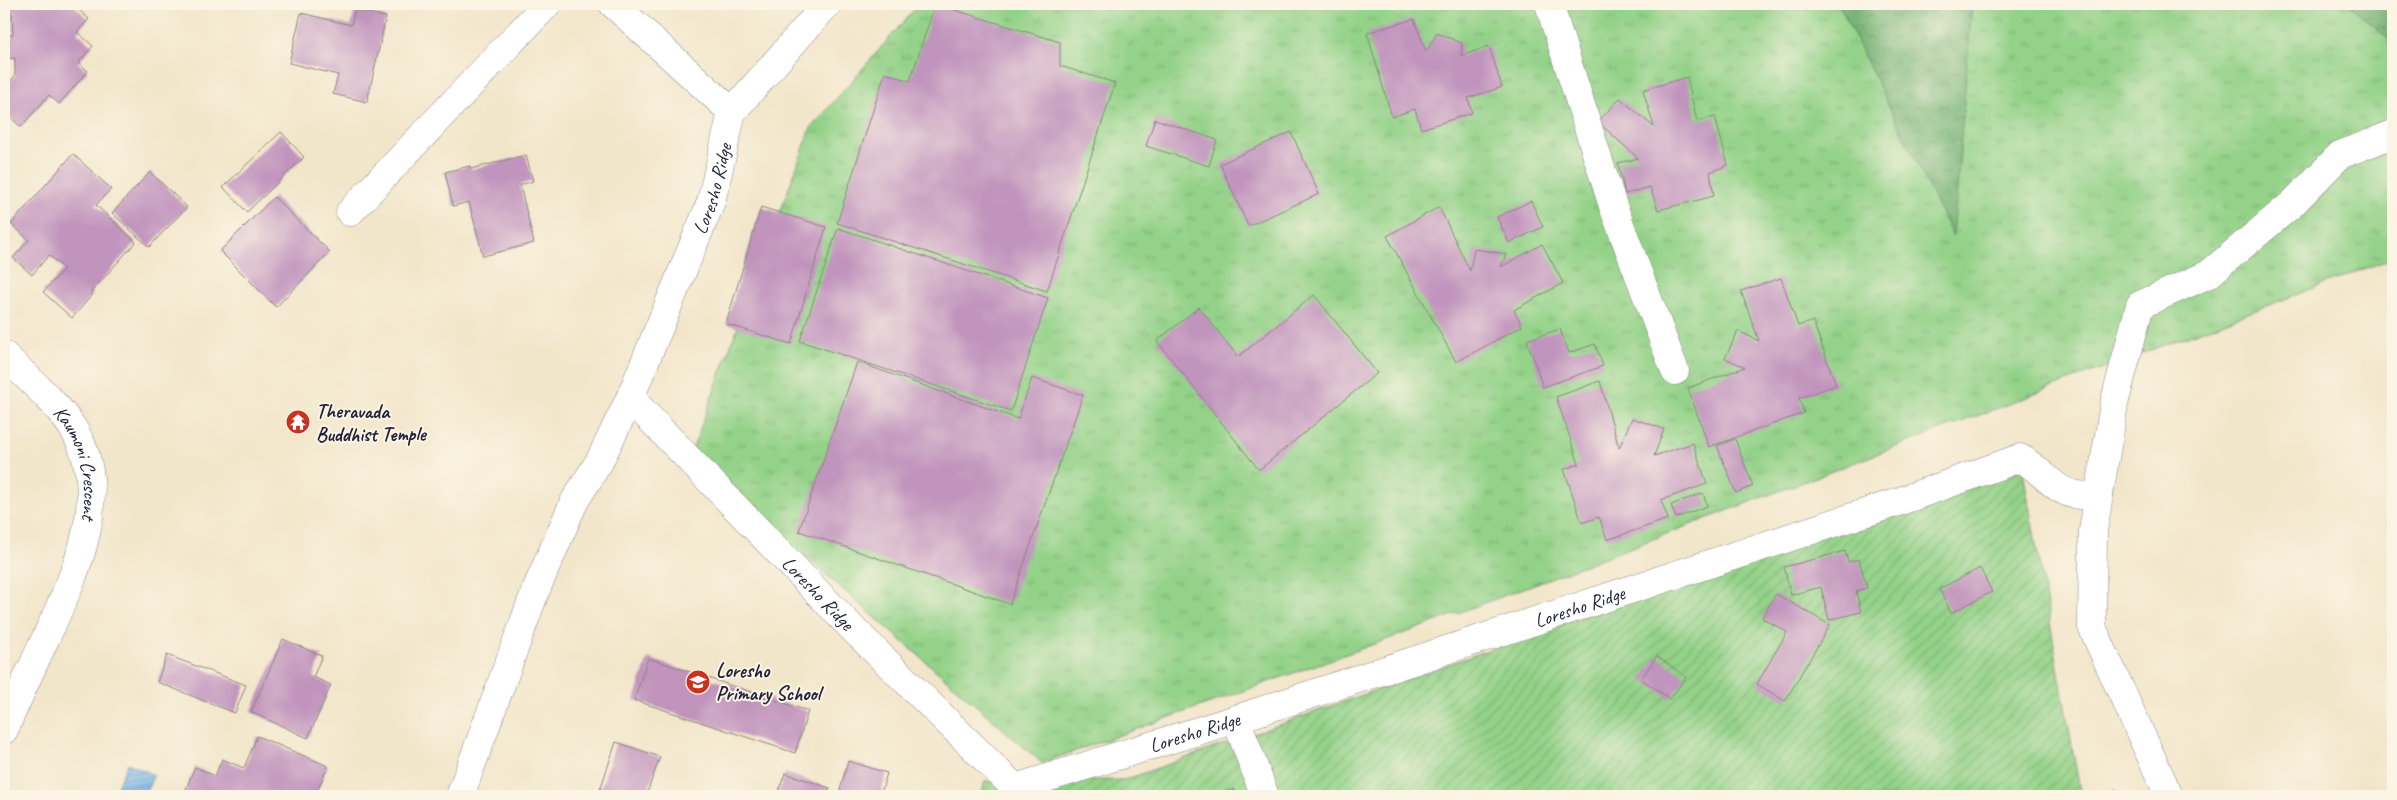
<svg xmlns="http://www.w3.org/2000/svg" width="2397" height="800" font-family="Caveat,sans-serif">
	<style>
		.grass { fill: url(#grass-tufts); stroke: #5a7a62 }
		.forest { fill: url(#forest-crowns); stroke: #4c6b58 }
		.garden { fill: url(#garden-furrows); stroke: #5a7a62 }
		.water { fill: url(#water-rules); stroke: #486a90 }
		.building { fill: #c194bd }
		.lines { fill: none; stroke-linecap: round; stroke-linejoin: round }
		.street-casing { stroke: #8a8482; stroke-width: 29 }
		.secondary-casing { stroke: #8a8482; stroke-width: 29 }
		.street { stroke: #fff; stroke-width: 28 }
		.secondary { stroke: #fff; stroke-width: 28 }
		.labels { text-anchor: middle; stroke-width: 4; stroke-linejoin: round; paint-order: stroke }
		.street-label { font-size: 20px; fill: #22223b; stroke: #fcf5e5 }
		.poi-label { font-size: 20px; font-weight: bold; fill: #22223b; stroke: #fcf5e5; text-anchor: start }
	</style>
	<defs>
		<pattern id="grass-tufts" width="24" height="20" patternUnits="userSpaceOnUse" patternTransform="scale(1.25)"><rect width="24" height="20" fill="#93d288"/><path d="M3 7l-1-3M5 7V3M7 7l1-3M15 17l-1-3M17 17v-4M19 17l1-3" fill="none" stroke="#7eb476"/></pattern>
		<pattern id="forest-crowns" width="20" height="18" patternUnits="userSpaceOnUse" patternTransform="scale(1.25)"><rect width="20" height="18" fill="#76b474"/><path d="M2 6a3 3 0 1 1 6 0M12 15a3 3 0 1 1 6 0" fill="none" stroke="#609260"/></pattern>
		<pattern id="garden-furrows" width="10" height="10" patternUnits="userSpaceOnUse" patternTransform="scale(1.25)"><rect width="10" height="10" fill="#93d288"/><path d="M-1 1l2-2M0 10L10 0M9 11l2-2" fill="none" stroke="#7eb476"/></pattern>
		<pattern id="water-rules" width="6" height="5" patternUnits="userSpaceOnUse" patternTransform="scale(1.25)"><rect width="6" height="5" fill="#6fb1e4"/><path d="M0 2.5h6" fill="none" stroke="#5b90ba"/></pattern>
	</defs>
	<rect width="100%" height="100%" fill="#fcf5e5"/>
	<filter id="ink" filterUnits="userSpaceOnUse"><feTurbulence type="fractalNoise" baseFrequency=".02" numOctaves="2"/><feDisplacementMap in="SourceGraphic" scale="10" xChannelSelector="R" yChannelSelector="G"/><feConvolveMatrix kernelMatrix="1 2 1 2 8 2 1 2 1" color-interpolation-filters="sRGB"/></filter>
	<filter id="wash" filterUnits="userSpaceOnUse"><feTurbulence type="fractalNoise" baseFrequency=".0096" numOctaves="4" result="noise"/><feDisplacementMap in="SourceGraphic" scale="20" xChannelSelector="R" yChannelSelector="G"/><feGaussianBlur stdDeviation="1.12" result="paint"/><feColorMatrix in="noise" values="0 0 0 0 0 0 0 0 0 0 0 0 0 0 0 0 0 1.4 0 .05"/><feComposite in="paint" operator="in"/></filter>
	<g filter="url(#wash)">
		<rect width="100%" height="100%" fill="#f2e6ca"/>
		<!-- grass -->
		<path class="grass" d="M919 4H2393V258L1408 632 1042 763 690 456 811 128Z"/>
		<!-- forest -->
		<path class="forest" d="M1839 4H1972L1953 237Z
			M2349 4H2393V43Z"/>
		<!-- garden -->
		<path class="garden" d="M2021 460 2081 796H981L985 781 1124 780Z"/>
		<!-- water -->
		<path class="water" d="M128 763 154 775 144 796H112Z"/>
		<g id="blocks">
			<!-- building -->
			<path class="building" d="M4 4H72L89 19 77 32 93 46 78 63 88 71 59 104 49 95 21 127 4 111V89L15 76V58L4 59V35H13L12 14 4 7Z
				M935 4 1060 42V66L1115 83 1047 291 837 223 885 73 910 81Z
				M355 10 386 17 367 102 333 94 338 75 289 63 301 13 351 25Z
				M1414 19 1426 52 1437 33 1462 43 1461 56 1489 46 1502 87 1468 98 1472 113 1421 129 1415 109 1392 117 1367 33Z
				M1687 77 1697 121 1715 117 1728 165 1710 172 1714 196 1658 210 1650 187 1625 194 1618 163 1638 158 1598 122 1620 98 1654 127 1643 90Z
				M1155 119 1217 140 1209 166 1146 146Z
				M281 132 304 157 247 212 223 187Z
				M1291 132 1319 194 1248 226 1220 164Z
				M73 154 111 189 96 205 136 242 91 292 93 294 72 318 43 292 64 269 49 255 32 275 13 258 29 240 11 224Z
				M526 155 533 181 520 185 534 243 483 256 469 202 453 206 445 172 470 166 471 169Z
				M150 172 187 207 149 247 112 213Z
				M274 197 330 252 276 307 220 251Z
				M1531 201 1543 227 1509 243 1497 217Z
				M761 207 826 227 791 344 726 324Z
				M1439 207 1470 271 1474 249 1506 254 1501 267 1542 244 1563 283 1514 310 1522 326 1456 362 1387 236Z
				M838 228 1048 298 1011 411 800 341Z
				M1781 278 1798 326 1813 321 1836 385 1799 398 1804 413 1709 447 1688 388 1745 367 1725 358 1738 331 1759 341 1741 291Z
				M1314 295 1377 373 1259 470 1157 341 1199 307 1238 357Z
				M1560 329 1569 353 1595 344 1603 366 1543 387 1527 340Z
				M857 362 1018 419 1032 378 1083 395 1010 604 799 531Z
				M1600 381 1619 448 1632 418 1664 429 1654 456 1693 443 1707 484 1661 500 1668 519 1607 540 1599 517 1582 523 1564 469 1579 464 1556 397Z
				M1735 439 1753 486 1736 493 1717 446Z
				M1703 493 1707 506 1676 518 1671 505Z
				M1845 551 1848 562 1859 559 1867 588 1856 591 1861 612 1829 620 1821 587 1791 595 1784 567Z
				M1980 568 1992 592 1951 613 1939 589Z
				M1776 594 1830 625 1785 701 1757 684 1787 632 1762 618Z
				M283 639 322 656 313 677 331 685 308 738 251 712Z
				M167 655 246 685 235 713 157 682Z
				M1657 656 1686 677 1670 699 1641 679Z
				M648 658 808 711 795 753 634 700Z
				M257 736 328 766 315 796H281L271 792 269 796H183L195 767 215 776 222 759 244 768Z
				M616 742 660 757 646 796H598Z
				M848 761 887 773 880 796H860L840 790Z
				M785 773 830 788 827 796H777Z
				M1234 789 1236 796H1212Z
				M2114 790 2134 796H2113Z"/>
		</g>
	</g>
	<g filter="url(#ink)">
		<use href="#blocks" fill-opacity="0" stroke="#8a8482" stroke-width="1"/>
		<g class="lines">
			<defs>
				<g id="street">
					<path d="M613 4 732 112"/>
					<path d="M1549 4 1613 206 1675 371"/>
					<path d="M350 212 547 4"/>
					<path id="s1" d="M4 355C28 379 56 401 74 430 113 495 76 572 48 633 33 665 18 698 4 730"/>
					<path id="s2" d="M630 398 853 629 1015 788 1236 719 1895 503 2020 458C2040 468 2056 494 2079 495 2086 496 2093 495 2099 495"/>
					<path d="M1236 719 1265 796"/>
					<path d="M2169 796 2092 627 2093 531 2114 404 2140 305 2209 274 2291 205 2340 155 2393 134"/>
				</g>
				<g id="secondary">
					<path id="s3" d="M460 796 535 592 574 502 599 462 630 398 711 202 732 112 827 4"/>
				</g>
			</defs>
			<!-- street casing -->
			<use href="#street" class="street-casing"/>
			<!-- secondary casing -->
			<use href="#secondary" class="secondary-casing"/>
			<!-- street -->
			<use href="#street" class="street"/>
			<!-- secondary -->
			<use href="#secondary" class="secondary"/>
		</g>
	</g>
	<!-- icons -->
	<defs>
		<symbol id="temple-disc" viewBox="-11 -11 22 22"><circle r="9.5" fill="#c8321e" stroke="#fcf5e5"/><path d="M0-6L5-2H3V0L6.5 2.5H4V6H1.5V3h-3V6H-4V2.5H-6.5L-3 0V-2H-5Z" fill="#fff"/></symbol>
		<symbol id="school-disc" viewBox="-11 -11 22 22"><circle r="9.5" fill="#c8321e" stroke="#fcf5e5"/><path d="M0-5L7-2L0 1L-7-2ZM-4 1L0 2.5L4 1V4Q0 6-4 4Z" fill="#fff"/></symbol>
	</defs>
	<g fill-rule="evenodd">
		<use href="#temple-disc" x="284" y="408" width="28" height="28"/>
		<use href="#school-disc" x="684" y="668" width="28" height="28"/>
	</g>
	<g class="labels">
		<!-- street labels -->
		<g class="street-label">
			<text dy="7" stroke="none"><textPath href="#s3" startOffset="659">Loresho Ridge</textPath></text>
			<text dy="7" stroke="none"><textPath href="#s1" startOffset="136">Kaumoni Crescent</textPath></text>
			<text dy="7" stroke="none"><textPath href="#s2" startOffset="271">Loresho Ridge</textPath></text>
			<text dy="7" stroke="none"><textPath href="#s2" startOffset="1141">Loresho Ridge</textPath></text>
			<text dy="7" stroke="none"><textPath href="#s2" startOffset="736">Loresho Ridge</textPath></text>
		</g>
		<!-- poi labels -->
		<g class="poi-label">
			<text x="316" y="418">Theravada<tspan x="316" dy="23">Buddhist Temple</tspan></text>
			<text x="716" y="677">Loresho<tspan x="716" dy="23">Primary School</tspan></text>
		</g>
	</g>
	<!-- margin -->
	<rect width="2397" height="800" fill="none" stroke="#fcf5e5" stroke-width="20"/>
</svg>
